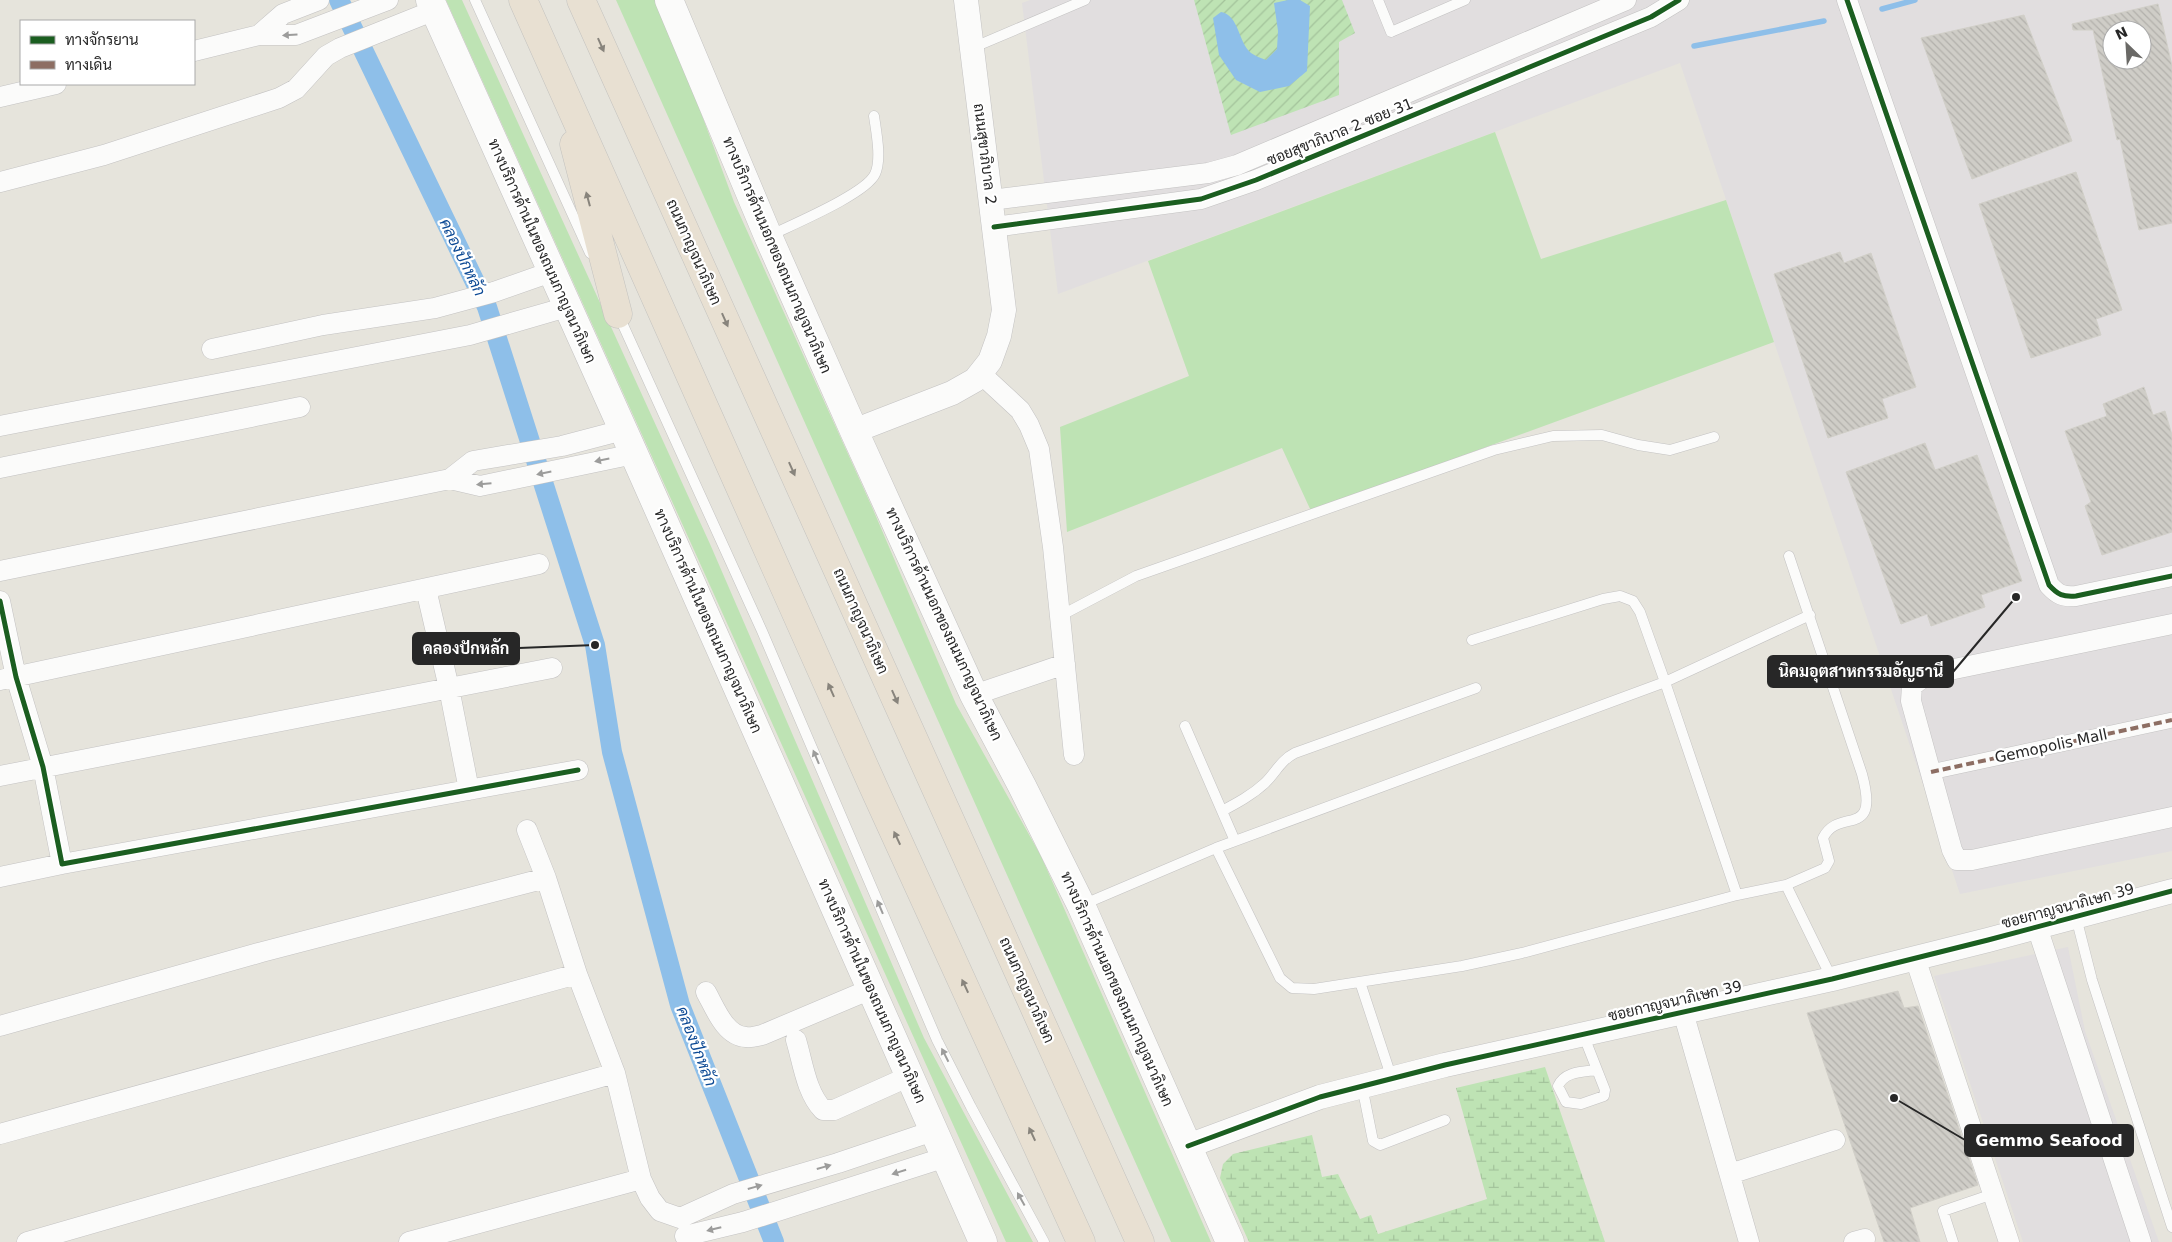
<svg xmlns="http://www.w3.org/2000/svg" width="2172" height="1242" font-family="'DejaVu Sans',Sarabun,sans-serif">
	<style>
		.industrial { fill: #e1dedf; fill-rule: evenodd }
		.grass { fill: #bee3b4 }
		.wetland { fill: url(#wetland-marsh) }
		.garden { fill: url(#garden-furrows) }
		.water { fill: #8ebfe9 }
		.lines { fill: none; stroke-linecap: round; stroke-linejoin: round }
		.stream { stroke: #8ebfe9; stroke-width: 5.5 }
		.canal { stroke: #8ebfe9; stroke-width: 20 }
		.building { fill: url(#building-back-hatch); stroke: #d1cfc8; fill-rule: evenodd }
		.service-casing { stroke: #c3c2c2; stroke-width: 11 }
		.pedestrian-casing { stroke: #c3c2c2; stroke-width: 16 }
		.minor-casing { stroke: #c3c2c2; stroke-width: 21 }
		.tertiary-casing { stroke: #c3c2c2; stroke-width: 25 }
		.secondary-casing { stroke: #c3c2c2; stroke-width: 29 }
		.motorway-casing { stroke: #c3c2bf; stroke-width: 29 }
		.service { stroke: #fbfbfa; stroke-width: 10 }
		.pedestrian { stroke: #fbfbfa; stroke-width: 15 }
		.minor { stroke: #fbfbfa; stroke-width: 20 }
		.tertiary { stroke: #fbfbfa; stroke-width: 24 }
		.secondary { stroke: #fbfbfa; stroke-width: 28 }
		.motorway { stroke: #e8e0d2; stroke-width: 28 }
		.quiet { stroke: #8d6e63; stroke-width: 4; stroke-dasharray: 8 4; stroke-linecap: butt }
		.cycleway-casing { stroke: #fff; stroke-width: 8 }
		.cycleway { stroke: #1b5e20; stroke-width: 5 }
		.oneway { fill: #9c9c9b }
		.oneway2 { fill: #88847c }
		.labels { text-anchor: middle; stroke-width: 4.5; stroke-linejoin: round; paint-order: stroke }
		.street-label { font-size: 15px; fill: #272727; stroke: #fff }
		.water-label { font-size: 16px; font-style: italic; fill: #0d4a95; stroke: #fff }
		.leader { fill: none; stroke: #272727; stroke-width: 2 }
		.callout-dot { fill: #272727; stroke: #fff; stroke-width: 2 }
		.callout { fill: #272727; stroke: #272727; stroke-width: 2 }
		.callout-label { font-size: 16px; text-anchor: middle; font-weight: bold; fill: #fff }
	</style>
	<defs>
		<pattern id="wetland-marsh" width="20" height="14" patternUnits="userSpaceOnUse" patternTransform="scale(1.25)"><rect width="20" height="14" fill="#bee3b4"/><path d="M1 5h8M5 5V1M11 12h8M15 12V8" fill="none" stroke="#a3c39b"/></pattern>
		<pattern id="garden-furrows" width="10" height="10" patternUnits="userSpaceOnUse" patternTransform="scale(1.25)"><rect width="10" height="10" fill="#bee3b4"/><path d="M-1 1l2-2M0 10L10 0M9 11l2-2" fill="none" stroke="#a3c39b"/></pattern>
		<pattern id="building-back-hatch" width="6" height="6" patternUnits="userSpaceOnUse" patternTransform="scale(1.25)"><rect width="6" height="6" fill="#cfcdc7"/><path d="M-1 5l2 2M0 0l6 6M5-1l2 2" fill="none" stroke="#b2b0ab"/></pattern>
	</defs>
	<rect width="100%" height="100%" fill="#e6e4dc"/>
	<!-- industrial -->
	<path class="industrial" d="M1030 0H2172V851L1960 894 1680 63 1058 294 1022 3ZM2112 30H2142V60H2112Z
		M2068 947 2085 1031 2159 1242H2023L1934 976Z"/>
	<!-- grass -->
	<path class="grass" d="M446 0H462L710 544 924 1038 1033 1242H1006Z
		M616 0H655L676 45 734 202 872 507 956 704 1041 856 1211 1242H1171Z
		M1495 132 1541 259 1726 200 1774 342 1311 511 1282 448 1067 532 1060 427 1189 376 1148 261Z"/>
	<!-- wetland -->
	<path class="wetland" d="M1545 1067 1605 1242H1249L1220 1178 1223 1164 1233 1154 1312 1135 1322 1177 1338 1174 1360 1219 1371 1215 1378 1234 1487 1199 1456 1088Z"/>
	<!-- garden -->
	<path class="garden" d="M1194 0H1342L1355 33 1339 42V95L1231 135Z"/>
	<!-- water -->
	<path class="water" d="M1288 0H1300L1310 6 1307 71 1289 86 1260 92 1236 80 1219 55 1213 18 1221 12C1239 15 1238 42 1251 53 1255 56 1261 58 1266 60L1277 49 1278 31 1274 3Z"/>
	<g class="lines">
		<!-- stream -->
		<path class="stream" d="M1882 9 1915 0
			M1694 46 1824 21"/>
		<!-- canal -->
		<path class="canal" d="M339 0 487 307 595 645 612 752 680 1005 774 1242"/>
	</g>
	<!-- building -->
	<path class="building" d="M2158 4 2172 66V223L2139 230 2120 139 2117 140 2093 30H2073L2072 24ZM2112 30H2142V60H2112Z
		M2024 15 2072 141 1972 179 1921 38Z
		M2076 172 2122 310 2096 319 2101 335 2031 358 1979 204Z
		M1840 252 1844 263 1871 253 1916 387 1882 399 1888 418 1828 438 1774 274Z
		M2144 387 2153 415 2165 411 2172 435V532L2102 555 2085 506 2091 502 2065 431 2107 416 2103 404Z
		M1925 443 1935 470 1977 455 2022 581 1981 595 1985 607 1931 626 1927 614 1901 624 1846 472Z
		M1898 991 1904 1008 1918 1006 1978 1185 1910 1208 1920 1242H1884L1807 1013Z"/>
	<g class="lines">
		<defs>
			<path id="service" d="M475 0 590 253
				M1378 0 1391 32 1465 0
				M972 48 1085 0
				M769 236C791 225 866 194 875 174 882 159 876 131 874 116
				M618 314 762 631 937 1040 971 1107 1044 1242
				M1060 616 1136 576 1494 450 1553 436 1602 435 1638 445 1670 450 1714 437
				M1472 640 1603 599 1620 596 1633 601 1640 612 1665 682 1737 895
				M1185 726 1235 841
				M1222 811C1237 803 1252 795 1265 783 1276 772 1281 760 1295 753L1476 688
				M1216 848 1280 978 1292 988 1314 989 1462 966 1522 953 1737 895 1786 885 1832 979
				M1786 885 1825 868 1829 861 1823 838C1839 806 1880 841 1862 774L1789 556
				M1082 905 1216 848 1665 682 1810 615
				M2076 917 2092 980 2172 1227
				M1360 982 1392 1079
				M1583 1034 1605 1090 1604 1096 1581 1104 1566 1102 1558 1086C1565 1071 1583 1072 1597 1070
				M1362 1086 1373 1141 1380 1145 1445 1120
				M1953 1242 1943 1211 1993 1194"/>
			<path id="pedestrian" d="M1931 772 2172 720"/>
			<path id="minor" d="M1847 0 2049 585C2058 595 2063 597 2076 596L2172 576
				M259 35 283 14 319 0
				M194 51 259 35H296L388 0
				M0 97 56 84
				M0 182 104 155 279 98 296 89 326 56 340 48 435 10
				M991 200 1208 173 1237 165 1626 0
				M994 227 1201 199 1256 180 1651 17 1679 0
				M212 349 323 325 435 308 494 292 551 272
				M980 373 1020 410 1029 425 1039 449 1053 547 1074 755
				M0 426 470 335 567 307
				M0 468 300 407
				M450 479 480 486 634 454
				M0 571 450 479 473 461 562 446 623 430
				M426 589 449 688 469 790
				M0 601 16 677 43 767 62 864 578 770
				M2172 624 1935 673 1921 679 1912 686 1911 701 1952 850 1957 860H1972L2172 817
				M0 680 539 564
				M974 695 1065 664
				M0 776 552 668
				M527 830 546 878 577 974 615 1073 641 1179 650 1198 660 1211 680 1218 733 1194 838 1163 933 1131
				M0 877 62 864
				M2037 927 2141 1242
				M1915 958 2009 1242
				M706 992C715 1008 725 1036 746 1037 751 1038 757 1036 762 1035L871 989
				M1683 1012 1749 1242
				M0 1026 262 952 546 878
				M796 1040C803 1063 806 1092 823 1110H834L910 1076
				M0 1134 577 974
				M1730 1174 1835 1140
				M685 1236 743 1222 946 1157
				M27 1242 615 1073
				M409 1242 641 1179
				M1854 1242 1865 1239"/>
			<path id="tertiary" d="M854 431 952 393 975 380 990 361 999 336 1004 310 966 0
				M1188 1146 1320 1097 1445 1065 1832 979 1988 940 2172 891"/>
			<path id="secondary" d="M430 0 634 454 983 1242
				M669 0 768 236 854 431 974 695 1022 786 1081 905 1230 1242"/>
			<path id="motorway" d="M523 0 873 786 1081 1242
				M581 0 1140 1242
				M574 144 618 314"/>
		</defs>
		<!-- service casing -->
		<use href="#service" class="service-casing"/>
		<!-- pedestrian casing -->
		<use href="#pedestrian" class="pedestrian-casing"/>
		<!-- minor casing -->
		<use href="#minor" class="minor-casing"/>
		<!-- tertiary casing -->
		<use href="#tertiary" class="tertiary-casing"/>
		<!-- secondary casing -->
		<use href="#secondary" class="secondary-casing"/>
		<!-- motorway casing -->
		<use href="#motorway" class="motorway-casing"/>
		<!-- service -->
		<use href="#service" class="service"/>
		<!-- pedestrian -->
		<use href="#pedestrian" class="pedestrian"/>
		<!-- minor -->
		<use href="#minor" class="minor"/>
		<!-- tertiary -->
		<use href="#tertiary" class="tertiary"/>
		<!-- secondary -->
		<use href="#secondary" class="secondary"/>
		<!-- motorway -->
		<use href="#motorway" class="motorway"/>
		<!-- quiet -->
		<path class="quiet" d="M1931 772 2172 720"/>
		<defs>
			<path id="cycleway" d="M1847 0 2049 585C2058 595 2063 597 2076 596L2172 576
				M994 227 1201 199 1256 180 1651 17 1679 0
				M0 601 16 677 43 767 62 864 578 770
				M1188 1146 1320 1097 1445 1065 1832 979 1988 940 2172 891"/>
		</defs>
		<!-- cycleway casing -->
		<use href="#cycleway" class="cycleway-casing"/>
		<!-- cycleway -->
		<use href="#cycleway" class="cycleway"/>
	</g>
	<!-- one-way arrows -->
	<defs><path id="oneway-solid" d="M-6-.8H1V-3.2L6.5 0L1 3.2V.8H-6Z" transform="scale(1.25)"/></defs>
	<g class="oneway">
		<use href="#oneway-solid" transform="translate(290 35) rotate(177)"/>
		<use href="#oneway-solid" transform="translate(602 460) rotate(168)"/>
		<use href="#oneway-solid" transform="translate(544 473) rotate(168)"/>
		<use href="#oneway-solid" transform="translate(484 484) rotate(175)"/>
		<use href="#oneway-solid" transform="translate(816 757) rotate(-113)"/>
		<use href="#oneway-solid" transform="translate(880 907) rotate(-113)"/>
		<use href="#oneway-solid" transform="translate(945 1055) rotate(-117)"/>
		<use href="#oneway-solid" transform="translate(824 1167) rotate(-16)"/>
		<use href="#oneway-solid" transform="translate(899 1172) rotate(162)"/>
		<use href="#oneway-solid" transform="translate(755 1187) rotate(-16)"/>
		<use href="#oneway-solid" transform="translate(1021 1199) rotate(-119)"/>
		<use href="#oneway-solid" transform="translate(714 1229) rotate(166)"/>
	</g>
	<g class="oneway2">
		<use href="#oneway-solid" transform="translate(601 45) rotate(66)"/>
		<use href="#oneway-solid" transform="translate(588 199) rotate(-105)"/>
		<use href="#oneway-solid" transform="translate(725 320) rotate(66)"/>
		<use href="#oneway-solid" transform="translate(792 469) rotate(66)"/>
		<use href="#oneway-solid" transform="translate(831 690) rotate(-114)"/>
		<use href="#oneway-solid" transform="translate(895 697) rotate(66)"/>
		<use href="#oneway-solid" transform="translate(897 838) rotate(-115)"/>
		<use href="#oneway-solid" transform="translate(965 986) rotate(-115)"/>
		<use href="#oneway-solid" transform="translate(1032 1134) rotate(-115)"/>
	</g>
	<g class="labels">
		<!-- street labels -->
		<g class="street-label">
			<text transform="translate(1340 132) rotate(-22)" y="5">ซอยสุขาภิบาล 2 ซอย 31</text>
			<text transform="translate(985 154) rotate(83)" y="5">ถนนสุขาภิบาล 2</text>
			<text transform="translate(542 251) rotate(66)" y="5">ทางบริการด้านในของถนนกาญจนาภิเษก</text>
			<text transform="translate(694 252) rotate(66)" y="5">ถนนกาญจนาภิเษก</text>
			<text transform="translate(777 255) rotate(67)" y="5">ทางบริการด้านนอกของถนนกาญจนาภิเษก</text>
			<text transform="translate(708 621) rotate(66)" y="5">ทางบริการด้านในของถนนกาญจนาภิเษก</text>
			<text transform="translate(861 621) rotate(66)" y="5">ถนนกาญจนาภิเษก</text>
			<text transform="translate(944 624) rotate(65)" y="5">ทางบริการด้านนอกของถนนกาญจนาภิเษก</text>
			<text transform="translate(2051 746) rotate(-12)" y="5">Gemopolis Mall</text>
			<text transform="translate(2068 906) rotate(-15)" y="5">ซอยกาญจนาภิเษก 39</text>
			<text transform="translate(1117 989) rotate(66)" y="5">ทางบริการด้านนอกของถนนกาญจนาภิเษก</text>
			<text transform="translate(1027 990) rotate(66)" y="5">ถนนกาญจนาภิเษก</text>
			<text transform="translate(872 991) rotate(66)" y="5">ทางบริการด้านในของถนนกาญจนาภิเษก</text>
			<text transform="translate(1675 1001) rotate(-13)" y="5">ซอยกาญจนาภิเษก 39</text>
		</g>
		<!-- water labels -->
		<g class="water-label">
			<text transform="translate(463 257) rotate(64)" y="6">คลองปักหลัก</text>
			<text transform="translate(697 1046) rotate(69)" y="6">คลองปักหลัก</text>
		</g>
	</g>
	<!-- callouts -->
	<path class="leader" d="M595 645L519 648M2016 597L1953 672M1894 1098L1965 1140"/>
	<g class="callout-dot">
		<circle cx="595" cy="645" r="5"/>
		<circle cx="2016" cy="597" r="5"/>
		<circle cx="1894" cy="1098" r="5"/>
	</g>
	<g class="callout">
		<rect x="413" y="633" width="106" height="31" rx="5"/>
		<rect x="1768" y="656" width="185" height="31" rx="5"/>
		<rect x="1965" y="1125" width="168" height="31" rx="5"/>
	</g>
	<g class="callout-label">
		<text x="466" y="654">คลองปักหลัก</text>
		<text x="1861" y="677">นิคมอุตสาหกรรมอัญธานี</text>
		<text x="2049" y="1146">Gemmo Seafood</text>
	</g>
	<!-- legend -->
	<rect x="20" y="20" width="175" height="65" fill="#ffffff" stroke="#a9a9a9"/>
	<rect x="30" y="36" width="25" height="8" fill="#1b5e20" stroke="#a9a9a9"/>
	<text x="65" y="45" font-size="15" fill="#272727">ทางจักรยาน</text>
	<rect x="30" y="61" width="25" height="8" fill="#8d6e63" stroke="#a9a9a9"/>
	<text x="65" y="70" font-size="15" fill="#272727">ทางเดิน</text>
	<!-- north arrow -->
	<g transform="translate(2127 45) rotate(335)"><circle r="24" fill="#ffffff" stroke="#a9a9a9"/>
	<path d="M0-4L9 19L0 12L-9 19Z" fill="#6a6966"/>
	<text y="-8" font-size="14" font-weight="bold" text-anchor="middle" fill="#272727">N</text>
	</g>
</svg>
